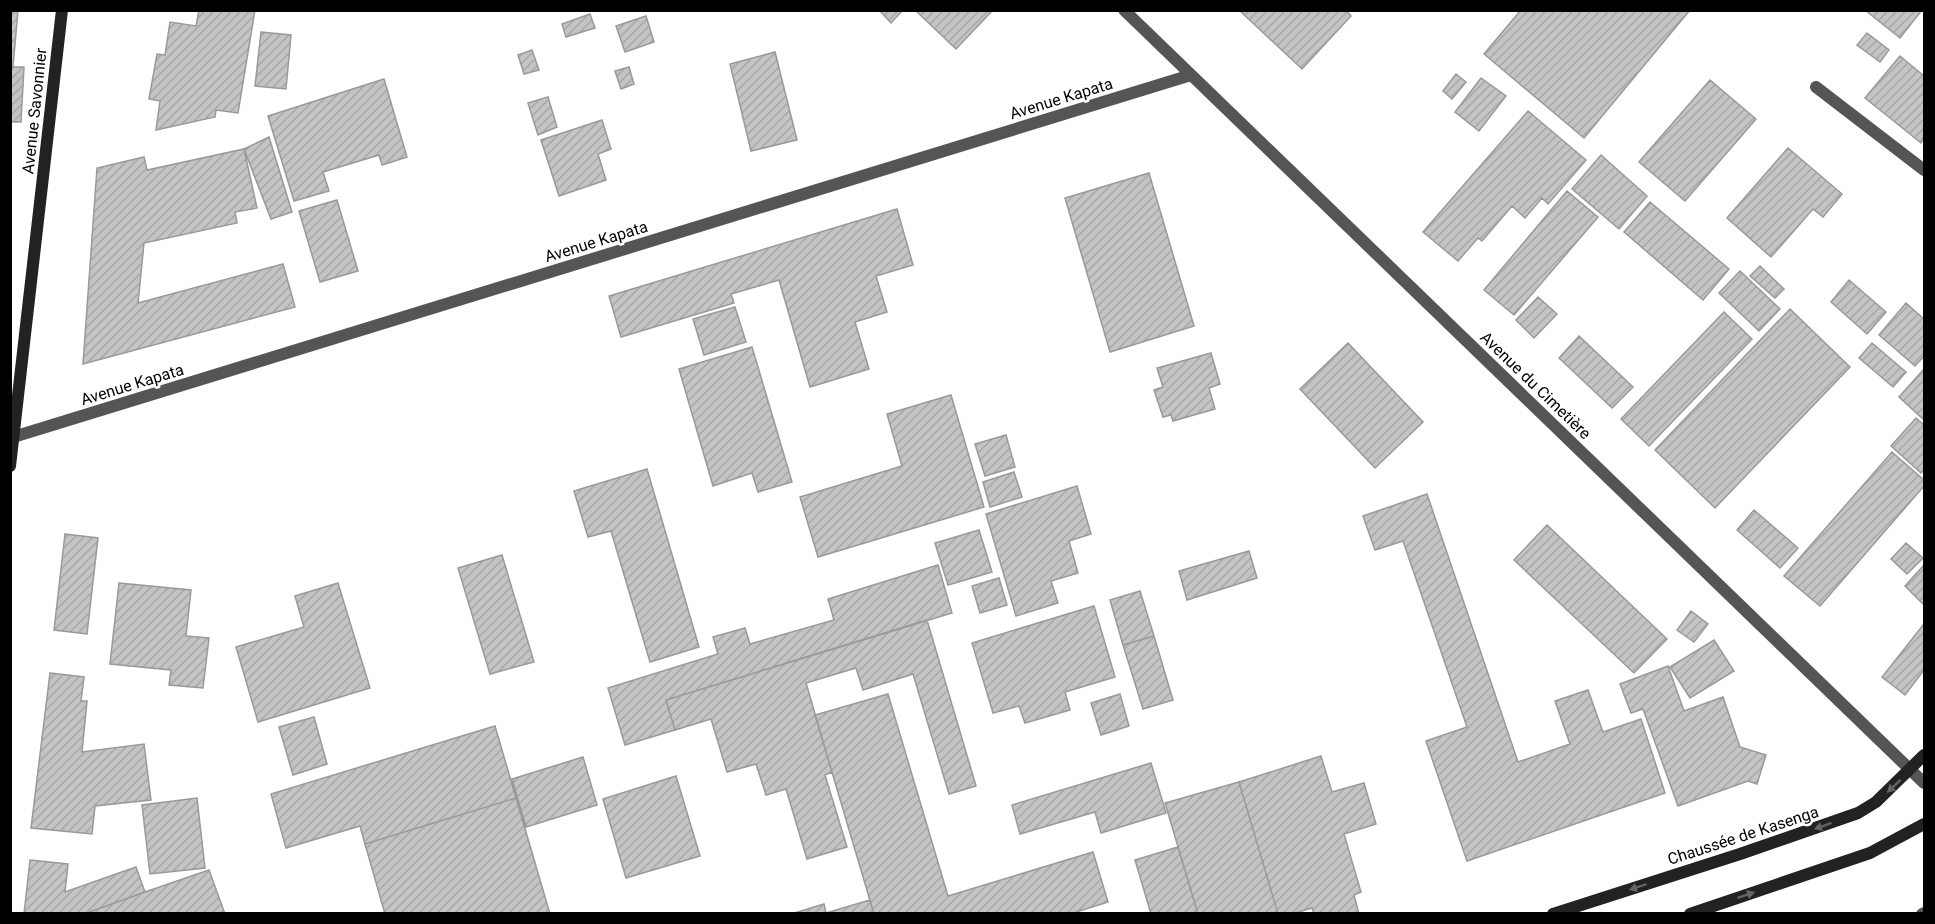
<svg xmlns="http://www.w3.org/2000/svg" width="1935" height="924" font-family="Roboto,sans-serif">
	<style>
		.building { fill: url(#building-hatch); stroke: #999; stroke-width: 1.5 }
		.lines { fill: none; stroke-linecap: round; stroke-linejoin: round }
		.street { stroke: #555; stroke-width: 12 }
		.secondary { stroke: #222; stroke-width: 12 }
		.oneway { fill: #646464 }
		.labels { text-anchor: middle; stroke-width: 5; stroke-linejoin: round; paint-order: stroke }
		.street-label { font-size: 16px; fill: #000; stroke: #fff }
	</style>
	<defs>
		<pattern id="building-hatch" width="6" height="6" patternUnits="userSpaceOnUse" patternTransform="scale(1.5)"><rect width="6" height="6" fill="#c4c4c4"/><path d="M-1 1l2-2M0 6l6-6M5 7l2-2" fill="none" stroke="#a7a7a7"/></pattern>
	</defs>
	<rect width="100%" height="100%" fill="#fff"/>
	<!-- building -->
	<path class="building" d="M10 10H18L13 67H10Z
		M199 10H255L238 113 216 110 215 117 156 130 160 101 149 99 157 54 165 55 170 22 196 26Z
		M879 10H903L891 23Z
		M915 10H993L956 49Z
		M1239 10H1346L1351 16 1302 69Z
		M1521 10H1690L1584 138 1484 54Z
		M1865 10H1922L1900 38Z
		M590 14 595 28 566 37 562 24Z
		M646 16 654 42 625 52 616 26Z
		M261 32 291 35 286 89 255 86Z
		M1867 33 1889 50 1880 62 1857 45Z
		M532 50 539 70 524 74 518 55Z
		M775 52 797 140 751 151 730 64Z
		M1900 56 1924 76V138L1921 143 1865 98Z
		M10 67H24L21 122H10Z
		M629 67 634 84 621 89 615 71Z
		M1456 74 1466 82 1452 99 1443 91Z
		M1481 78 1506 96 1479 131 1455 112Z
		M384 79 407 157 382 165 379 155 323 172 329 191 294 201 268 116Z
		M1710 80 1756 119 1685 201 1639 162Z
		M548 97 557 127 538 135 528 103Z
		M1528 111 1586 160 1548 204 1542 198 1525 218 1512 206 1482 241 1478 238 1458 261 1423 232Z
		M602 120 611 149 598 154 606 180 559 196 541 140Z
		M269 137 292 212 271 219 244 149Z
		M1788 148 1842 194 1823 217 1813 209 1771 257 1727 218Z
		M244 149 257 208 235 212 237 223 144 243 138 303 283 264 295 307 83 364 97 168 144 157 147 170Z
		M1601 155 1647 196 1619 229 1572 189Z
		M1149 173 1194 326 1110 352 1065 198Z
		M1567 191 1598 217 1514 315 1484 290Z
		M337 200 358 271 320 282 299 211Z
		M1650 202 1729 269 1703 300 1624 232Z
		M897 209 913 265 876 276 887 312 855 322 869 369 810 387 779 280 731 294 734 303 621 337 609 296Z
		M1760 266 1784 289 1775 298 1750 276Z
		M1740 271 1780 309 1759 331 1719 293Z
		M1849 280 1886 312 1867 334 1831 302Z
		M1538 297 1557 314 1534 338 1516 320Z
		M1906 303 1924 319V356L1915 366 1879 335Z
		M735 307 746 342 704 355 693 319Z
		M1790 309 1850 367 1715 508 1655 450Z
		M1724 312 1752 339 1649 446 1621 419Z
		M1579 336 1633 387 1612 408 1559 358Z
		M1348 343 1423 422 1375 468 1300 389Z
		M1872 343 1906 372 1893 387 1859 358Z
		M752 347 792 482 758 492 752 473 713 486 679 369Z
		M1211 353 1220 384 1209 388 1215 409 1173 421 1171 415 1163 417 1154 390 1163 387 1157 368Z
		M1924 369V420L1899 397Z
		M951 395 984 507 818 557 800 497 902 466 887 414Z
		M1916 418 1924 425V470L1921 473 1891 446Z
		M1006 435 1015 467 985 476 975 444Z
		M1892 452 1924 480V486L1820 606 1784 576Z
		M647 469 699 647 650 662 611 531 588 537 574 491Z
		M1014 472 1022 497 990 507 983 482Z
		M1077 486 1091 534 1069 541 1078 573 1051 581 1058 603 1016 616 986 514Z
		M1427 494 1518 762 1570 744 1555 701 1588 690 1603 732 1641 719 1665 793 1467 861 1426 741 1467 727 1403 541 1375 550 1363 516Z
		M1754 510 1798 548 1780 568 1737 530Z
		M1547 525 1667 639 1634 673 1514 560Z
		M979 530 992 572 948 585 935 543Z
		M65 534 98 538 87 634 54 630Z
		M1906 543 1923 558 1907 574 1891 559Z
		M1249 551 1257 578 1187 600 1179 571Z
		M502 555 534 662 490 674 458 568Z
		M938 565 952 613 666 700 675 730 625 745 608 688 718 654 713 637 745 628 750 644 834 620 828 599Z
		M1924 565V605L1905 586Z
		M999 578 1007 605 980 613 972 586Z
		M119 583 191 590 186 636 209 638 203 688 169 685 171 670 110 664Z
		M338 583 370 688 258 722 236 647 304 627 295 596Z
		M1140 591 1154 636 1123 645 1110 600Z
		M1094 606 1115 677 1065 692 1070 710 1025 723 1019 706 993 713 972 643Z
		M1691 611 1708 624 1694 642 1677 630Z
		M927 620 976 786 949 794 913 674 863 690 856 668 806 683 832 772 825 775 847 847 807 859 786 789 766 795 756 764 727 772 711 719 675 730 666 700Z
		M1924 624V670L1905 695 1882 677Z
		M1154 636 1173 700 1143 709 1123 645Z
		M1714 640 1734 671 1690 698 1670 667Z
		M1668 666 1684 711 1723 697 1740 747 1766 755 1757 784 1748 781 1678 806 1643 709 1631 713 1620 684Z
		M50 673 84 677 81 701H87L82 752 144 744 151 800 95 806 92 834 31 828Z
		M888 694 948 896 1093 852 1108 902 1070 914H874L815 715Z
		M1120 694 1129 726 1101 735 1091 703Z
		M314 717 327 764 293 775 279 727Z
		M495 726 516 798 365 844 360 826 286 848 271 794Z
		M1321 756 1332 792 1364 783 1376 824 1344 834 1361 892 1354 895 1359 914H1314L1312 908 1292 914H1278L1239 782Z
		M583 757 597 805 526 827 512 779Z
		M1151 763 1166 813 1101 833 1095 812 1020 834 1012 805Z
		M676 776 700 856 626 878 603 799Z
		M1239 782 1278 914H1198L1165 803Z
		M197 798 205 868 150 874 142 805Z
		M516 798 550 914H385L365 844Z
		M1178 847 1198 914H1151L1135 860Z
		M30 860 68 864 65 892 136 867 145 892 84 914H24Z
		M209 870 225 914H84L145 892Z
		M870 900 874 914H791L824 904 826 913Z"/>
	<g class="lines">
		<!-- street -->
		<path class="street" d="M1124 10 1924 783
			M1816 87 1924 170
			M10 438 1191 75
			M1922 914 1924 913"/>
		<!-- secondary -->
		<path class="secondary" d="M10 466 62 10
			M1553 914 1740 854 1858 813 1876 802 1924 755
			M1690 914 1870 853 1924 824"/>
	</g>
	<!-- one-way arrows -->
	<defs><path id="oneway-solid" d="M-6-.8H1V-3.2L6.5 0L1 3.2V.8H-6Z" transform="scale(1.5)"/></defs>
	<g class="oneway">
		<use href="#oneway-solid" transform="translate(1894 786) rotate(137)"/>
		<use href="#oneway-solid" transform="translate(1823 826) rotate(160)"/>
		<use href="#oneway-solid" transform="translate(1638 887) rotate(162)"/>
		<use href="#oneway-solid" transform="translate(1746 895) rotate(-18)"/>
	</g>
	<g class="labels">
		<!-- street labels -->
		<g class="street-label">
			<text transform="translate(1061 98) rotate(-17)" y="6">Avenue Kapata</text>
			<text transform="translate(34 111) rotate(-84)" y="6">Avenue Savonnier</text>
			<text transform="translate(596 241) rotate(-17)" y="6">Avenue Kapata</text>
			<text transform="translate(132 384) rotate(-17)" y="6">Avenue Kapata</text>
			<text transform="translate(1536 385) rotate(44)" y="6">Avenue du Cimetière</text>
			<text transform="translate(1743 835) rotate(-18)" y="6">Chaussée de Kasenga</text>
		</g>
	</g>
	<!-- border -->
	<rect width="1935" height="924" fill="none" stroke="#000000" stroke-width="24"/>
</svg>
